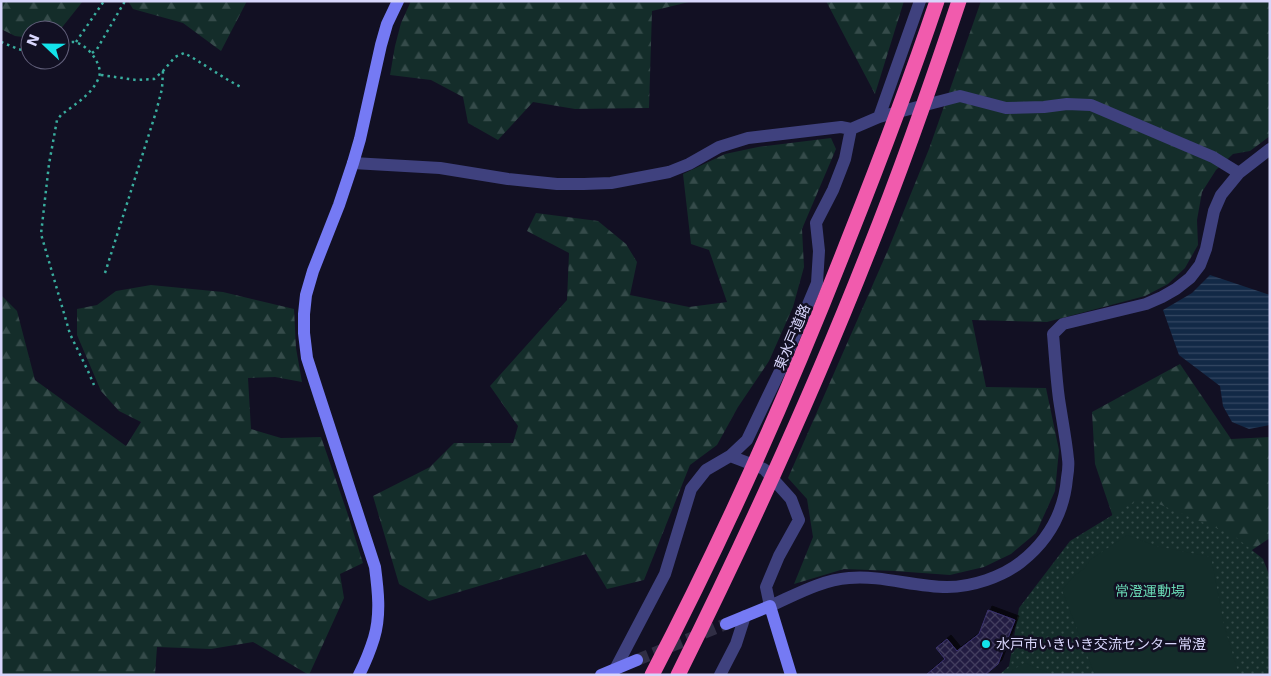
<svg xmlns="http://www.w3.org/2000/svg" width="1271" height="676" font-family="'DejaVu Sans','Noto Sans JP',sans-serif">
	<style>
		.forest { fill: url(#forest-firs) }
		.park { fill: url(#park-dots) }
		.garden { fill: #142d2a }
		.water { fill: url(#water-rules) }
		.building { fill: url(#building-cross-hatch); stroke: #3a326d; filter: url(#shadow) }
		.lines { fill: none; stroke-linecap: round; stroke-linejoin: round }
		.secondary-tunnel { stroke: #302e44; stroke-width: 12; stroke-dasharray: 12 6; stroke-linecap: butt }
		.path { stroke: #39ad9e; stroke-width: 2.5; stroke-dasharray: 2.5 4; stroke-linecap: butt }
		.street { stroke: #3f417e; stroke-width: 12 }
		.secondary { stroke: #757af4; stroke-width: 12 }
		.highway { stroke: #f15bad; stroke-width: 15 }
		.poi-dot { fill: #13e3ea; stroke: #121023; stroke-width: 2 }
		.labels { text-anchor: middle; stroke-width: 5; stroke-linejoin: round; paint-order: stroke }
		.street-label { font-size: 14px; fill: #d8d6fc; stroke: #121023 }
		.park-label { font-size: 14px; fill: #68d6b3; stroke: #121023 }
		.poi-label { font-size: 14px; fill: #d8d6fc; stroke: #121023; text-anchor: start }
	</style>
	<defs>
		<pattern id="forest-firs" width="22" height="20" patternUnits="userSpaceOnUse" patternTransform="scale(1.25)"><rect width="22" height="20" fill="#142d2a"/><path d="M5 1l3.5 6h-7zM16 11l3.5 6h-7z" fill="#354b4a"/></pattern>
		<pattern id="park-dots" width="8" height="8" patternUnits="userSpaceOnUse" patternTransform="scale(1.25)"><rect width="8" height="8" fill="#142d2a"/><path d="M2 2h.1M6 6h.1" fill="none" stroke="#354b4a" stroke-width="1.8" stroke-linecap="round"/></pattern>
		<pattern id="water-rules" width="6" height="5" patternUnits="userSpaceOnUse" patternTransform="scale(1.25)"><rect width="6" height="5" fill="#122946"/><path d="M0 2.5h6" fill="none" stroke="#344762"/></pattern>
		<pattern id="building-cross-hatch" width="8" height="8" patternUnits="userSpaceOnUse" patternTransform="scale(1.25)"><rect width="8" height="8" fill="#231e43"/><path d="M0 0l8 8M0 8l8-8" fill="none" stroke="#423e5f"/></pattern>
		<filter id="shadow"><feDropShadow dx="4" dy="-4" stdDeviation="0" flood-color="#0009"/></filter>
	</defs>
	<rect width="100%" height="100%" fill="#121023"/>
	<!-- forest -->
	<path class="forest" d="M1 1H83L60 30H30V38L15 36 1 29Z
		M128 1H247L221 51 183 23 133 9Z
		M411 1H483L487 2 489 1H693L652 11 649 108 575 109 533 102 498 140 468 123 463 97 431 80 390 75 395 46 401 23Z
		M826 1H904L875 94Z
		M981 1H1270V136L1250 151 1233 154 1216 170 1202 192 1197 220 1198 245 1185 268 1168 284 1145 296 1047 322 972 320 986 387 1046 388 1059 450 1055 491 1036 533 1011 554 984 567 950 575 894 571 844 569 794 584 813 537 807 499 788 478 888 250 929 149Z
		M831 138 836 149 802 229 804 267 793 307 769 361 738 407 717 445 690 465 644 580 607 589 586 554 429 601 399 584 373 496 430 467 454 443H513L518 426 490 386 567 300 569 253 527 231 536 213 598 221 626 244 637 262 630 295 689 307 727 302 709 250 691 244 683 174 725 154 758 147Z
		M151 285 223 292 294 309 296 348 302 382 275 377 248 378 251 429 281 438 321 437 347 512 363 563 340 574 344 598 309 675 253 642 211 649 157 647 155 675H1V295L17 311 35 380 126 446 141 422 119 411 101 391 77 335V309L97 305 116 291Z
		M1180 364 1231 439 1270 437V538L1243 556 1113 517 1095 464 1092 412Z"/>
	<!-- park -->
	<path class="park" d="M1142 497 1233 535 1263 559 1270 577V675H999L1009 666 1019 608 1070 541Z"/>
	<!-- garden -->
	<path class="garden" d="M1127 535 1156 546 1211 557 1224 625 1239 675H1095L1062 590 1074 576 1085 568 1090 560Z
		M1025 663 1054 675H1007L1014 669Z"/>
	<!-- water -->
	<path class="water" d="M1210 275 1270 295V425L1249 429 1232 422 1223 406 1220 386 1179 355 1163 310 1192 293Z"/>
	<!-- building -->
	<path class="building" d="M988 610 1015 620 998 664 985 675H926L945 659 936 648 947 639 957 651 979 634Z"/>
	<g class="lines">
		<!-- secondary-tunnel -->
		<path class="secondary-tunnel" d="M637 660 726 624"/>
		<!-- path -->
		<path class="path" d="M1 42 18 49 30 52
			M76 42 104 1
			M60 47C63 45 67 42 71 42 84 40 104 64 99 77 93 94 74 105 61 115L57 120 49 164 41 234 70 334 88 371 94 385
			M92 53 97 49 125 1
			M101 75 136 80 154 79 163 71 175 57 184 53C203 63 221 77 241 87
			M105 273 156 112 162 89 163 71"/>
		<!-- street -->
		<path class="street" d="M879 117 920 1
			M353 163 440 168 508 179 557 184H584L611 183 669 172 689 164 719 147 748 138 841 127 851 129 879 117 960 96 1006 108 1044 107 1067 104 1091 105 1213 157 1239 173
			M730 456 764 469 791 499 799 520 779 556 766 587 770 606C795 595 821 580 849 578 882 575 914 587 947 587 972 587 1002 577 1021 562 1049 540 1064 513 1067 478 1068 472 1069 465 1068 459 1066 439 1062 419 1059 399 1056 377 1055 356 1053 334L1063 324 1146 304 1162 297 1176 289 1190 278 1200 265 1206 249 1214 211 1221 195 1239 173 1270 149
			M612 675 665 574 691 489 706 470 730 456 747 440 780 371 817 283 819 251 816 223 833 190 845 159 851 129
			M720 675 736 644 745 616"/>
		<!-- secondary -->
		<path class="secondary" d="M726 624 770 606 791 675
			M359 675C365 663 370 651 374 638 381 615 378 590 375 567L317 389 307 358 304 333V314L306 295 313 271 339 205 353 163 360 139 381 45 387 24 398 1
			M601 675 637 660"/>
		<!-- highway -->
		<path class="highway" d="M652 675C726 533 791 387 849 238 880 160 910 81 937 1
			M678 675C747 536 812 395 869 250 902 168 931 85 959 1"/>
	</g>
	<!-- markers -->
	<circle class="poi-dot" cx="986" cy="644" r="5"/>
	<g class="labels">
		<!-- street labels -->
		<g class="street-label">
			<text transform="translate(792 337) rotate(-67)" y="5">東水戸道路</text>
		</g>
		<!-- park labels -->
		<g class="park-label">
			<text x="1150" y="596">常澄運動場</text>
		</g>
		<!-- poi labels -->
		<g class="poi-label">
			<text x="996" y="649">水戸市いきいき交流センター常澄</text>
		</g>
	</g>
	<!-- border -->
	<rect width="1271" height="676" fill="none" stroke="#d8d6fc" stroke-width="5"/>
	<!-- north arrow -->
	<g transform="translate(45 45) rotate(292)"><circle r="24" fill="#121023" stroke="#615f7a"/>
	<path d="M0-4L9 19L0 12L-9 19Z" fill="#13e3ea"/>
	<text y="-8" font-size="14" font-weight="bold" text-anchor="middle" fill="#d8d6fc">N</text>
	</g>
</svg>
